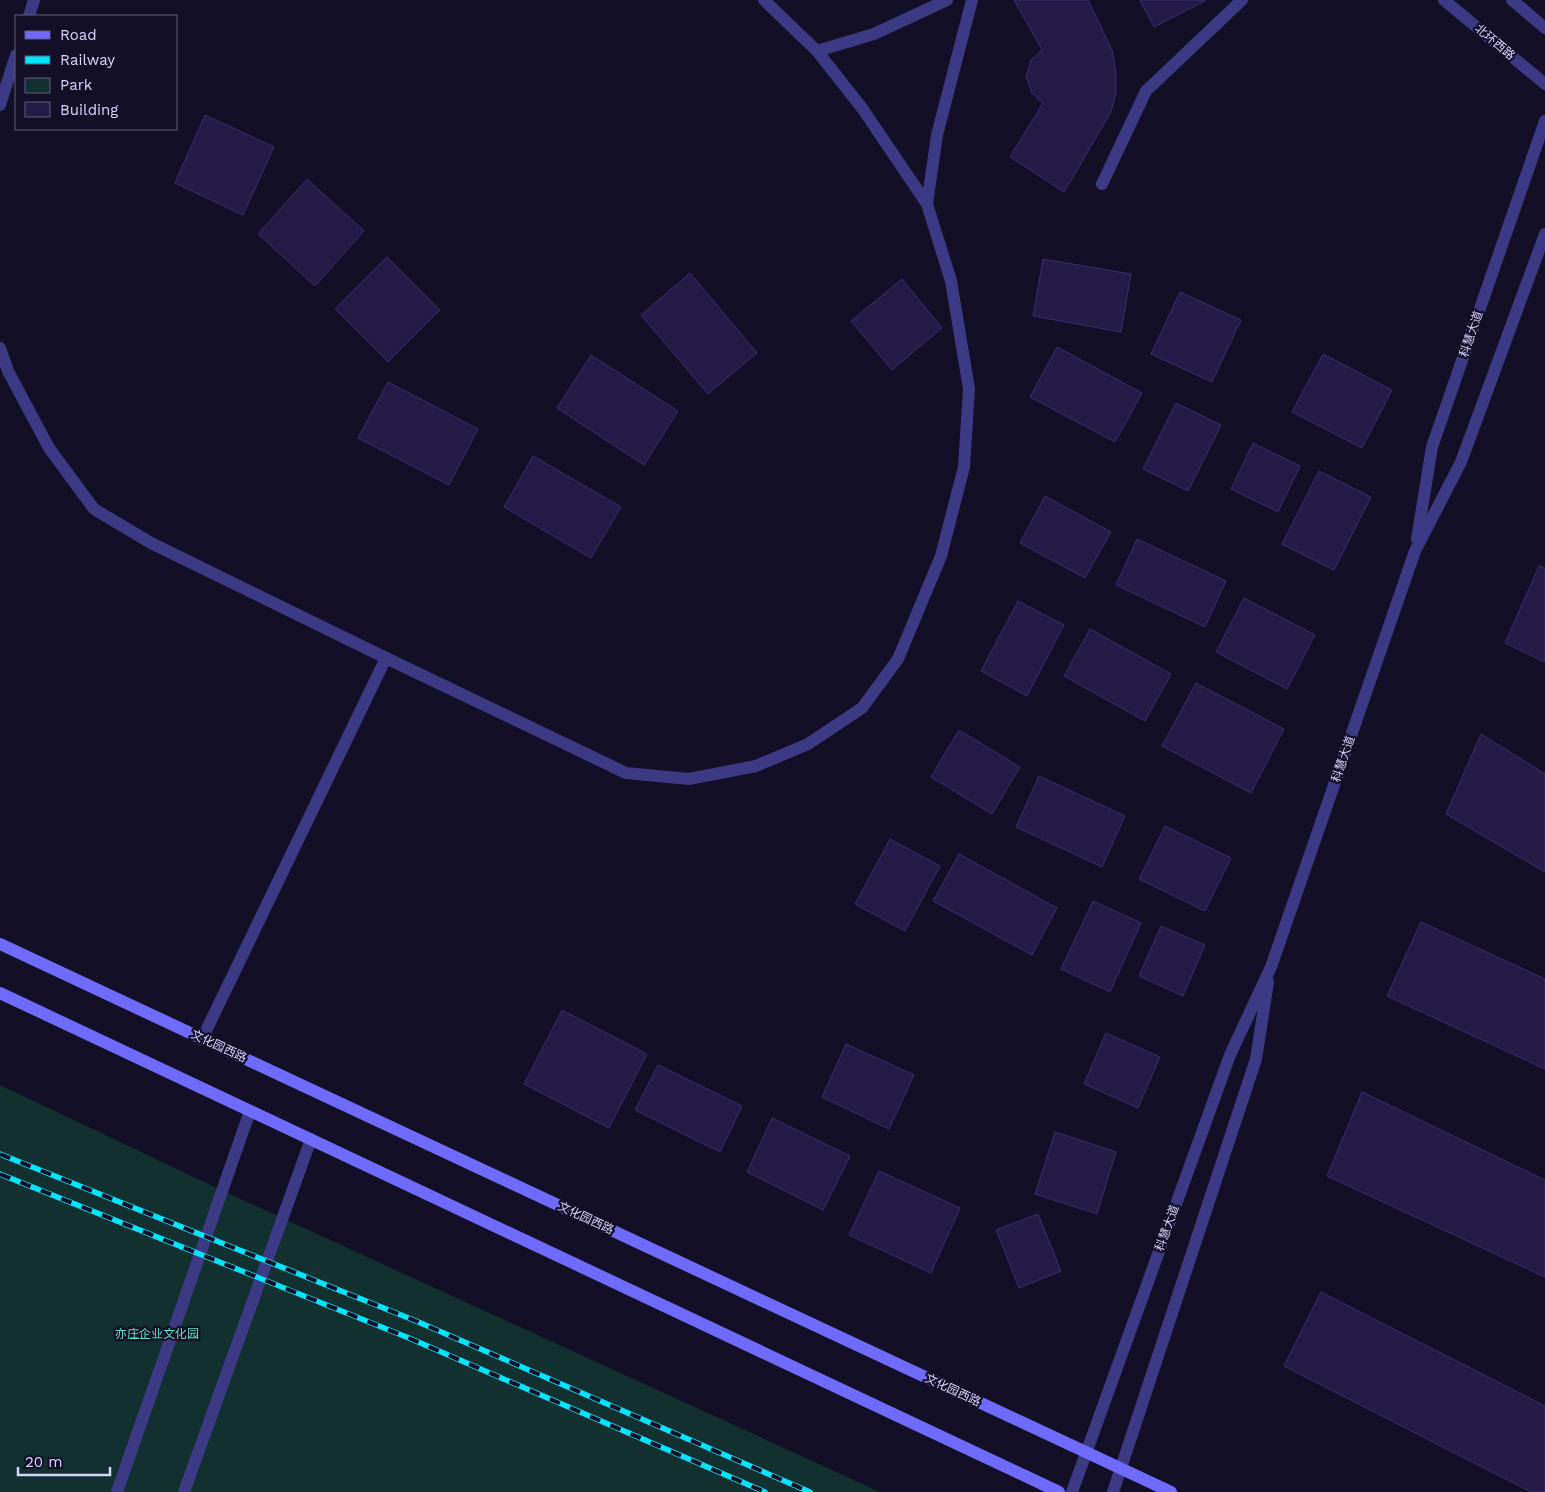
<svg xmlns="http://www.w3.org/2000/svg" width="1545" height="1492" font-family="'Work Sans','Noto Sans SC',sans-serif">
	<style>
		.green { fill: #12302f }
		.building { fill: #241b47; stroke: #3b2d73 }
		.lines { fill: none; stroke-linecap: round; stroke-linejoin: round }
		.service { stroke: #3d3a85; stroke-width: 12 }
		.tertiary { stroke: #3d3a85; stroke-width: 12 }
		.secondary { stroke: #6f6bff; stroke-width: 12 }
		.rail-casing { stroke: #00e5ff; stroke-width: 5.5 }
		.rail { stroke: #130f26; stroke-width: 4; stroke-dasharray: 11; stroke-linecap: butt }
		.labels { text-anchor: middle; stroke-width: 4.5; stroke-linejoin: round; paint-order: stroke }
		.street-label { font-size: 12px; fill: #d9d4ff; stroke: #130f26 }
		.park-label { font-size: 12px; fill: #5fe0c0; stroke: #130f26 }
	</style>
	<rect width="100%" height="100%" fill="#130f26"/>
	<!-- green -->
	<path class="green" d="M0 1085 221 1190 880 1492H0Z"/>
	<!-- building -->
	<path class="building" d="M1014 0H1088L1112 50 1116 72V92L1111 112 1064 192 1010 157 1043 103 1032 93 1026 77 1031 60 1042 50Z
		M1140 0H1204L1205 1 1154 27Z
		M205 115 274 147 243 215 175 183Z
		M307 179 364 231 315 286 258 234Z
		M387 257 440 310 388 362 335 309Z
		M1043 259 1131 274 1121 332 1033 316Z
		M690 273 757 353 708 394 641 315Z
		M902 279 942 328 892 370 851 321Z
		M1180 292 1241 320 1212 382 1151 354Z
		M1057 347 1142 393 1115 442 1030 397Z
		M1323 354 1392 390 1362 448 1292 412Z
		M591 355 678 411 644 465 557 408Z
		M388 382 478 429 449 485 358 438Z
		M1176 403 1221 425 1188 491 1143 469Z
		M1253 443 1300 466 1278 512 1231 489Z
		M533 456 621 507 591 558 504 507Z
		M1319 471 1371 497 1334 570 1282 544Z
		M1045 496 1111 532 1085 578 1020 543Z
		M1137 539 1226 581 1205 627 1116 585Z
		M1539 566 1545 568V662L1505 643Z
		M1244 598 1315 635 1287 689 1216 652Z
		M1018 601 1064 625 1027 696 981 671Z
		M1090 629 1171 674 1145 721 1064 676Z
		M1196 683 1284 729 1251 793 1162 746Z
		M959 730 1020 767 992 814 931 777Z
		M1481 734 1545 774V872L1446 814Z
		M1039 776 1125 816 1102 867 1016 827Z
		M1165 826 1231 858 1205 911 1139 879Z
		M890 839 940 866 905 931 855 904Z
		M959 854 1057 908 1032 955 933 901Z
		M1093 901 1141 923 1110 992 1061 969Z
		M1421 922 1545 979V1069L1387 996Z
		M1161 926 1205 945 1183 996 1139 976Z
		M562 1010 647 1054 609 1128 524 1084Z
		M1106 1033 1160 1057 1138 1108 1084 1084Z
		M846 1044 914 1075 889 1129 822 1097Z
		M658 1065 742 1106 720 1152 635 1110Z
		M1362 1092 1545 1180V1277L1327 1176Z
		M772 1118 850 1156 823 1210 747 1172Z
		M1055 1132 1116 1152 1097 1214 1035 1194Z
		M879 1171 960 1208 931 1273 849 1235Z
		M1038 1214 1061 1271 1019 1288 996 1230Z
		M1321 1292 1545 1406V1492H1531L1284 1366Z"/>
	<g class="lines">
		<!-- service -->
		<path class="service" d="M29 16 34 0
			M817 51 874 34 947 0
			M0 105 16 55
			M1102 184 1146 91 1242 0
			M927 204 937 135 972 0
			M0 348 8 371 49 448 94 509 151 543 386 658 626 773 689 779 756 766 808 744 862 708 898 659 941 556 964 467 969 389 951 281 927 204 862 108 817 51 764 0
			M202 1039 386 658
			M117 1492 250 1111
			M184 1492 311 1139"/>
		<!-- tertiary -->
		<path class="tertiary" d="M1444 0 1545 84
			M1512 0 1545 28
			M1417 539 1432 447 1545 121
			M1072 1492 1230 1055 1271 967 1415 551 1461 462 1545 234
			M1113 1492 1256 1059 1268 982"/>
		<!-- secondary -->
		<path class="secondary" d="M0 944 1171 1492
			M0 993 1059 1492"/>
		<defs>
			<path id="rail" d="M0 1154 416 1321 810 1492
				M0 1174 409 1338 765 1492"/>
		</defs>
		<!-- rail casing -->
		<use href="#rail" class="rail-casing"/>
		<!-- rail -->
		<use href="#rail" class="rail"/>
	</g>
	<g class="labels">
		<!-- street labels -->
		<g class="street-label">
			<text transform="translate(1495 42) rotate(40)" y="4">北环西路</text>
			<text transform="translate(1471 334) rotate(-71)" y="4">科慧大道</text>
			<text transform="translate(1343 759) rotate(-71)" y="4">科慧大道</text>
			<text transform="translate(219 1046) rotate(25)" y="4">文化园西路</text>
			<text transform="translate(586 1218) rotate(25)" y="4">文化园西路</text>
			<text transform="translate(1167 1228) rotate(-70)" y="4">科慧大道</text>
			<text transform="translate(953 1390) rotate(25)" y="4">文化园西路</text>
		</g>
		<!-- park labels -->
		<g class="park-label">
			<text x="157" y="1338">亦庄企业文化园</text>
		</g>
	</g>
	<!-- legend -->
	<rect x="15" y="15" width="162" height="115" fill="#130f26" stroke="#625e7d"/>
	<rect x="25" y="31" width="25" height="8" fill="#6f6bff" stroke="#625e7d"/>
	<text x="60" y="40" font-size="15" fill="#d9d4ff">Road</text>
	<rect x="25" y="56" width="25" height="8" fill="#00e5ff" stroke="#625e7d"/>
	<text x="60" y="65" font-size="15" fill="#d9d4ff">Railway</text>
	<rect x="25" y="78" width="25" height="15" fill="#12302f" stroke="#625e7d"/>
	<text x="60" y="90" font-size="15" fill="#d9d4ff">Park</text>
	<rect x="25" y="102" width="25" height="15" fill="#241b47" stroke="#625e7d"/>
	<text x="60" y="115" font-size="15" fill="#d9d4ff">Building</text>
	<!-- scale -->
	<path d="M18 1467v8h92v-8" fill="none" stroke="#d9d4ff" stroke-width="2.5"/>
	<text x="25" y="1467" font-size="15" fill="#d9d4ff" stroke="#130f26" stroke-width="4" paint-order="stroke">20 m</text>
</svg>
